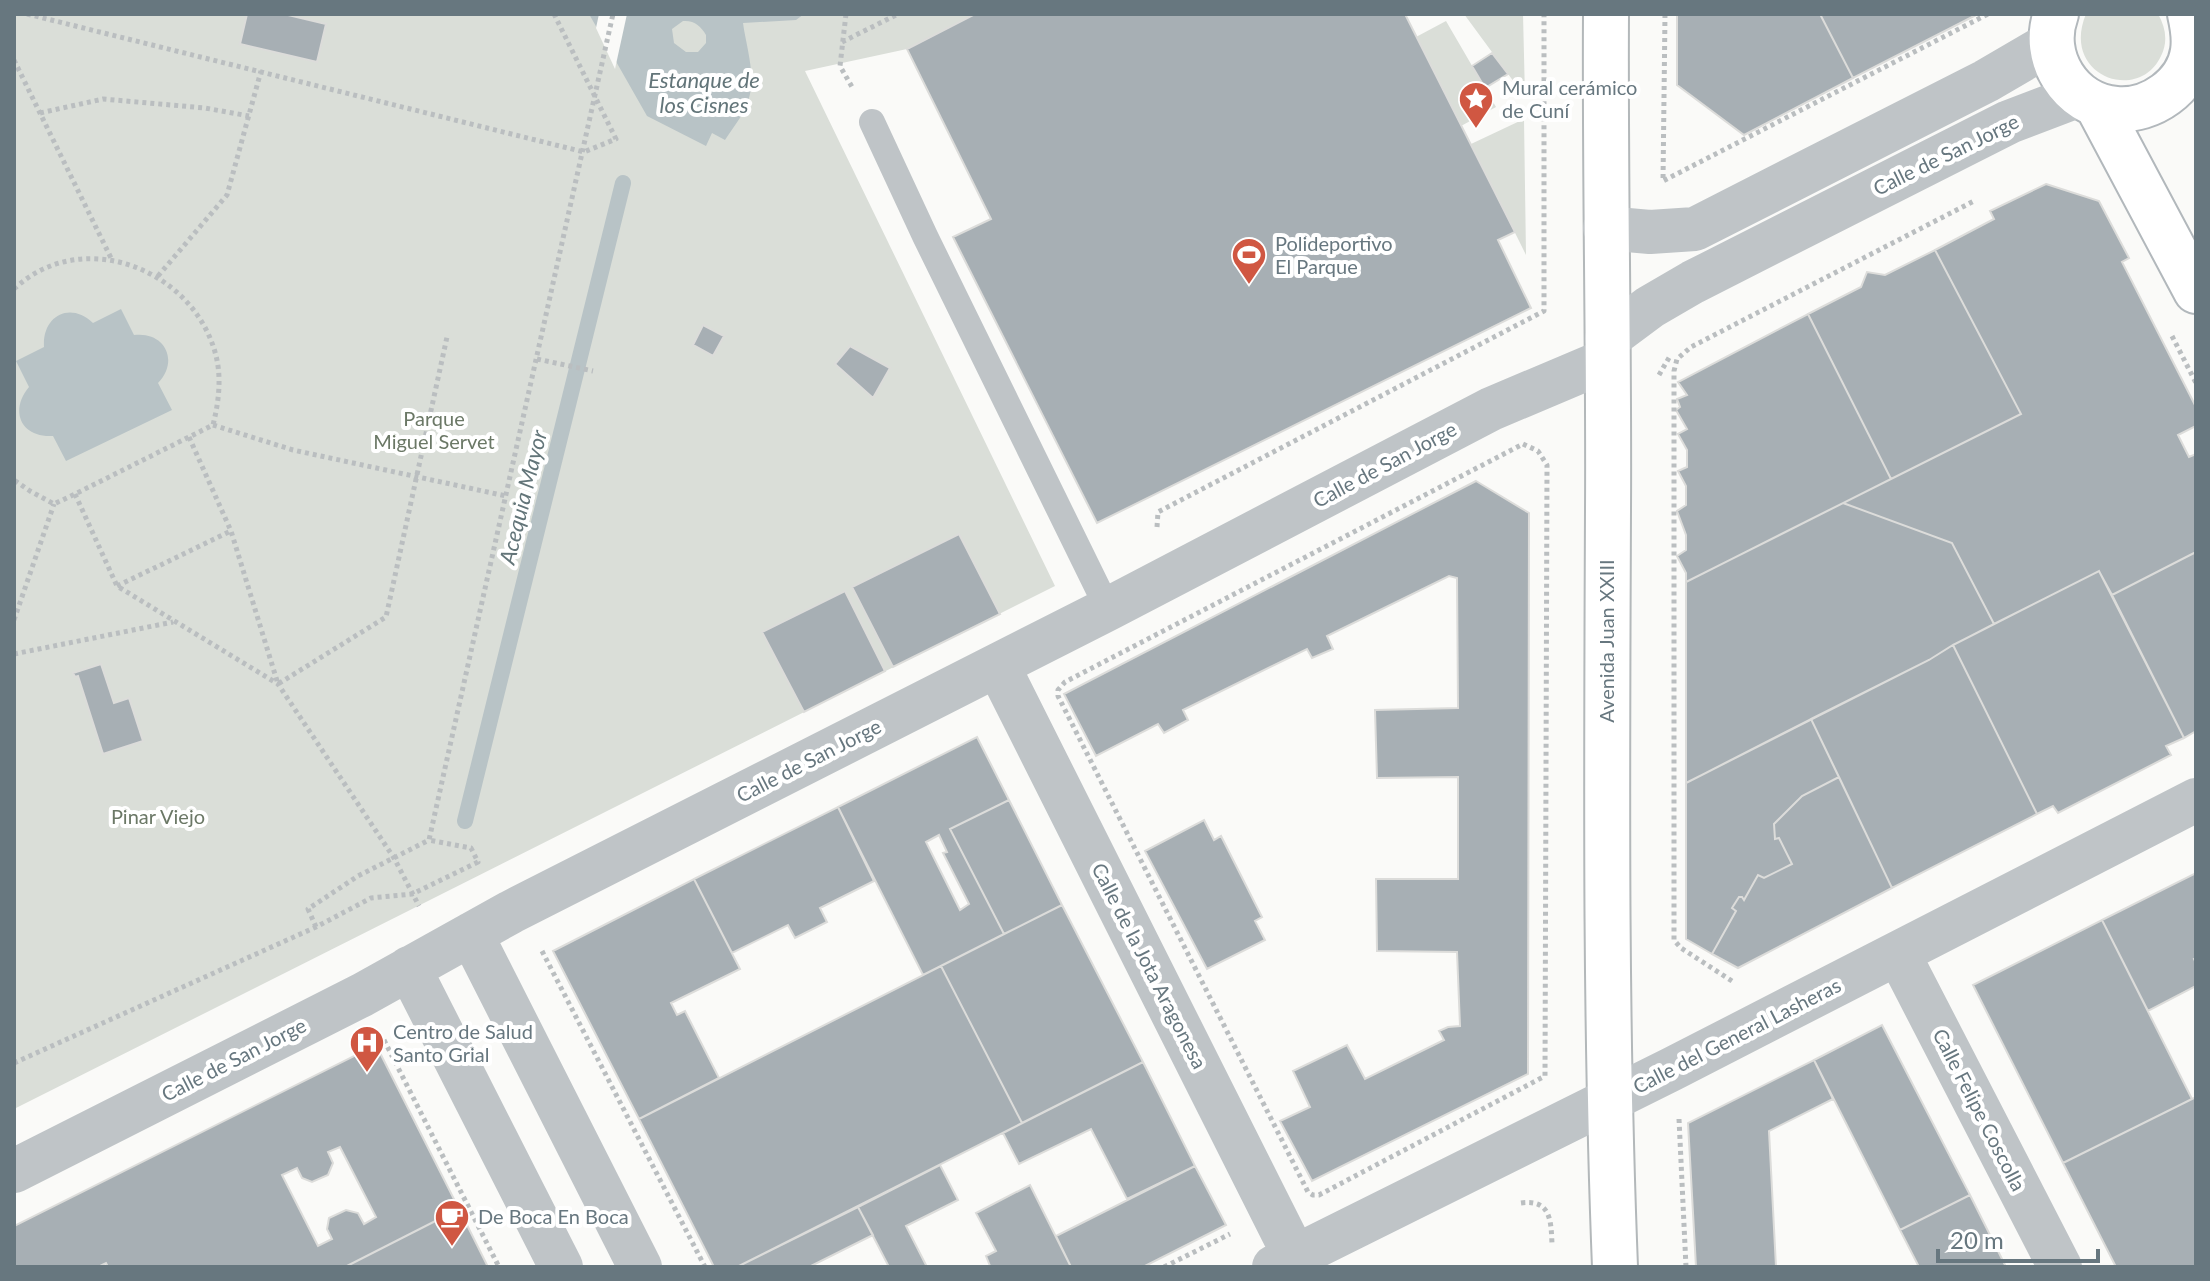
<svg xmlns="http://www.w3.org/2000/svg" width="2210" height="1281" font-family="Lato,sans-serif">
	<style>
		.green { fill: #daded8 }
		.water { fill: #b8c3c6; fill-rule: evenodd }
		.pier { fill: #fafaf8 }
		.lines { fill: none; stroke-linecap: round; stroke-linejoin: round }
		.stream { stroke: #b8c3c6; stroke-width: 16 }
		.building { fill: #a7afb4; stroke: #dcdcda; stroke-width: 2; fill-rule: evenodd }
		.secondary-casing { stroke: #b2b8bc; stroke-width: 48 }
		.highway-casing { stroke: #b3b8ba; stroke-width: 48 }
		.path { stroke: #babec0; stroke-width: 5; stroke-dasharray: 4 4; stroke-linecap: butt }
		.lane { stroke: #bfc4c7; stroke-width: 26 }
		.street { stroke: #bfc4c7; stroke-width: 44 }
		.secondary { stroke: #fff; stroke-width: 44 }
		.highway { stroke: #fff; stroke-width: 44 }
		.labels { text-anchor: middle; stroke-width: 8; stroke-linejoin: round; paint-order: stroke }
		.poi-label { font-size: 20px; fill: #67777f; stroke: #fff; text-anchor: start }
		.street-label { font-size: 20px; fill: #67777f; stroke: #fff }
		.park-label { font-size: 20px; fill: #6b7866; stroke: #fff }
		.water-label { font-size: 22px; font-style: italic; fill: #637579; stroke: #fff }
	</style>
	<rect width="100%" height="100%" fill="#fafaf8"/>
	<!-- green -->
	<path class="green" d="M14 14H975L907 49 805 71 1055 586 14 1109Z
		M1464 14H1523L1525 97Z
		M2086 14H2158C2166 28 2168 42 2161 56 2139 104 2060 76 2086 14Z
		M1446 21 1496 107 1461 126 1416 37Z
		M1524 119 1526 255 1471 144Z"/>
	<!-- water -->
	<path class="water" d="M589 14H804L796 20 743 23C746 45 755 72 750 94 747 111 734 126 725 140L712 133 706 146 647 116ZM683 21C694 20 701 26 706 35V43L698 52H686L674 43 672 29Z
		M121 309 134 335C164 331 180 360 158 383L172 410 66 461 53 436C21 438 9 411 29 387L16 361 44 347C42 316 70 301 93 323Z"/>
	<!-- pier -->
	<path class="pier" d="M599 14H627L615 69 596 28Z"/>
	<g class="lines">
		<!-- stream -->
		<path class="stream" d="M465 821 623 183"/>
	</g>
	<!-- building -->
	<path class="building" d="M247 14H284L326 24 317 62 240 44Z
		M975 14H1405L1515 232 1498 240 1531 308 1097 523 953 237 991 219 907 49Z
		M1677 14H1820L1853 78 1744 135 1677 85Z
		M1820 14H1978L1853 78Z
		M1492 53 1508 74 1485 88 1472 66Z
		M2046 184 2099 201 2129 258 2122 262 2196 407V426L2178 435 2189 457 2196 454V552L2112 595 2099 571 1994 624 1952 543 1843 503 2021 414 1935 250 1994 219 1990 211Z
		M1935 250 2021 414 1891 479 1808 314 1861 287 1867 272 1885 275Z
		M1808 314 1891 479 1686 582V573L1677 556 1686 550V535L1677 511 1686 505V486L1678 471 1687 467V450L1678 434 1687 429 1676 410 1680 407 1677 399 1687 395 1678 382Z
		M703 325 724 336 713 356 693 345Z
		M850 346 890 368 873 398 835 364Z
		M1476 481 1529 513 1528 1074 1312 1181 1280 1121 1310 1107 1293 1071 1347 1045 1365 1079 1444 1040 1439 1031 1448 1027 1460 1026 1457 952 1377 951 1376 879H1458V777L1377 778 1375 710 1458 708 1457 578 1449 576 1327 636 1333 649 1312 658 1307 649 1183 710 1188 720 1164 733 1158 724 1096 756 1064 694Z
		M1843 503 1952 543 1994 624 1953 645 1929 660 1686 783V582Z
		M959 534 1000 614 893 667 852 587Z
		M2196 552V731L2184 738 2112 595Z
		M2099 571 2184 738 2166 746 2171 755 2058 813 2053 806 2037 814 1953 645Z
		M845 591 885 671 804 712 762 632Z
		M1953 645 2037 814 1892 888 1811 719 1929 660Z
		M101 664 114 703 129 698 143 741 103 754 78 676 75 677 73 673Z
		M1811 719 1839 777 1802 796 1774 824 1775 839 1779 838 1792 864 1764 878 1758 875 1744 900 1742 897H1739L1732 908 1736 911 1712 954 1686 939V783Z
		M977 737 1009 800 950 829 1004 934 923 975 838 807ZM939 835 947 852 943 853 969 904 960 910 926 842Z
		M1839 777 1892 888 1738 968 1712 954 1736 911 1732 908 1739 897H1742L1744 900 1758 875 1764 878 1792 864 1779 838 1775 839 1774 824 1802 796Z
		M1009 800 1062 905 1004 934 950 829Z
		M838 807 874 881 820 908 827 922 795 938 788 925 732 953 694 879Z
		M1204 820 1214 840 1221 836 1262 917 1255 921 1265 940 1207 969 1145 851Z
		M2196 873V958L2194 959 2196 963V986L2148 1011 2102 920Z
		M694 879 740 969 671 1003 677 1015 685 1011 719 1078 639 1119 553 951Z
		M1062 905 1143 1062 1022 1123 941 966Z
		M2102 920 2192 1099 2063 1163 1973 985Z
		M941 966 1022 1123 737 1267H714L639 1119Z
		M1882 1025 1970 1195 1900 1230 1814 1060Z
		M376 1045 459 1209 345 1267H108L106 1263 98 1267H14V1226ZM340 1147 376 1217 364 1224 358 1213 346 1210 329 1218 327 1229 332 1239 318 1246 282 1175 297 1168 302 1178 312 1182 328 1175 333 1163 328 1152Z
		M1814 1060 1833 1099 1769 1131 1776 1267H1696L1688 1123Z
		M1143 1062 1195 1166 1127 1199 1091 1129 1019 1164 1003 1133Z
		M2196 1097V1267H2116L2063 1163Z
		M940 1165 958 1200 906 1226 927 1267H889L858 1207Z
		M1195 1166 1226 1225 1143 1267H1071L1056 1236Z
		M1030 1185 1071 1267H988L990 1266 986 1256 996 1251 976 1213Z
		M1970 1195 2006 1267H1919L1900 1230Z
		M858 1207 873 1235 809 1267H737Z
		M459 1209 488 1267H345Z"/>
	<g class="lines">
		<defs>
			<path id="secondary" d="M2056 14C2040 57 2070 105 2116 109 2151 112 2188 86 2193 51 2195 38 2193 27 2190 14
				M2097 105 2196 291"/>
			<path id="highway" d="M1606 14C1605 180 1609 346 1608 511 1607 764 1605 1015 1615 1267"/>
		</defs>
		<!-- secondary casing -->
		<use href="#secondary" class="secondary-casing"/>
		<!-- highway casing -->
		<use href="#highway" class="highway-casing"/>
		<!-- path -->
		<path class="path" d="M27 14 584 152 616 139 554 14
			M846 14 840 66 852 87
			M1665 14 1663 181 1988 14
			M842 42 898 14
			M14 60 112 260
			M40 113 103 99 205 108 249 116
			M158 276 227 195 261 71
			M14 289C81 226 191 268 215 352 222 376 219 401 213 425L75 494 54 504 30 491 14 480
			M2172 336 2196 383
			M537 359 593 371
			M1659 375 1670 356
			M213 425 293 450 506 496
			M189 437 231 531 278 684 386 617 447 337
			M1523 444 1538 451 1547 465 1545 1076 1319 1195H1313L1308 1192 1058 696V690L1065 682Z
			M75 494 117 586 278 684 394 858 419 906
			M1157 527 1158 512 1544 311V14
			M117 586 231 531
			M14 620 54 504
			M14 654 173 622
			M316 927 308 909 358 876 429 840 613 14
			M542 951 705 1267
			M1732 981 1681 948 1674 940V371L1677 359 1691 347 1974 201
			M384 1040 499 1267
			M14 1063 316 927 371 898 412 894 478 862 471 848 429 840
			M1679 1119 1686 1267
			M1521 1203C1551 1199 1551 1221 1552 1244
			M1164 1267 1230 1234"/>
		<!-- lane -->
		<path class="lane" d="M872 122 925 236 1108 609"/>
		<!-- street -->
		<path class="street" d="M1605 228 1650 232 1695 229 1986 81 2051 43
			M1607 339 1650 307 1693 282 2009 122 2080 95
			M998 666 1300 1267
			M471 934 640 1267
			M1898 953 2060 1267
			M409 968 561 1267
			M14 1171 362 995 511 912 1108 609 1491 409 1607 360
			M1274 1267 1672 1069 2196 800"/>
		<!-- secondary -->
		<use href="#secondary" class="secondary"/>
		<!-- highway -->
		<use href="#highway" class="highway"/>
	</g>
	<!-- icons -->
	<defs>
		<symbol id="sight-pin" viewBox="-11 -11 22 30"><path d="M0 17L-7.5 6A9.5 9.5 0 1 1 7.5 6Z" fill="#d05742" stroke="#fff"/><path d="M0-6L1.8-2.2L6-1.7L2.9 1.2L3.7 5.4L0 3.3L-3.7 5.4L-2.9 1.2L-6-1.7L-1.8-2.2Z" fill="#fff"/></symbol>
		<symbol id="stadium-pin" viewBox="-11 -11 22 30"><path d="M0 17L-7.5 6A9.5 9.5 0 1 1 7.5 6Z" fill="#d05742" stroke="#fff"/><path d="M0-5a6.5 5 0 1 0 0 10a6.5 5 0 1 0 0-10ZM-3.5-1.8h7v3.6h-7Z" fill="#fff"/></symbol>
		<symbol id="hospital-pin" viewBox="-11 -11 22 30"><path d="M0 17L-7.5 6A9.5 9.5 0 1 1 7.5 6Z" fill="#d05742" stroke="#fff"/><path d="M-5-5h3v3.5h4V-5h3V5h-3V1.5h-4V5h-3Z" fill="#fff"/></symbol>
		<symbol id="cafe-pin" viewBox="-11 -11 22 30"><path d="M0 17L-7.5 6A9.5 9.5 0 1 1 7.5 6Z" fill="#d05742" stroke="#fff"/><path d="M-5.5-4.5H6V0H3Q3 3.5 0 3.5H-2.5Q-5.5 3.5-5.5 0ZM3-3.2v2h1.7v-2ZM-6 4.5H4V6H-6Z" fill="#fff"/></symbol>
	</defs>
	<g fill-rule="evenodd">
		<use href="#sight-pin" x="1456" y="79" width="40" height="54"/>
		<use href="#stadium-pin" x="1229" y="235" width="40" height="54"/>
		<use href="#hospital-pin" x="347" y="1023" width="40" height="54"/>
		<use href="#cafe-pin" x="432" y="1197" width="40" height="54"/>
	</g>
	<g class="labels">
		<!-- poi labels -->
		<g class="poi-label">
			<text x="1502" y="95">Mural cerámico<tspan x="1502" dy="23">de Cuní</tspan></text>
			<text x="1275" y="251">Polideportivo<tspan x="1275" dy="23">El Parque</tspan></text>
			<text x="393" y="1039">Centro de Salud<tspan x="393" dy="23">Santo Grial</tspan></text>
			<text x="478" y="1224">De Boca En Boca</text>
		</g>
		<!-- street labels -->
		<g class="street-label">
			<text transform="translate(1946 155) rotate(-26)" y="7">Calle de San Jorge</text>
			<text transform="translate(1385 465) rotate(-28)" y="7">Calle de San Jorge</text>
			<text transform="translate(1607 641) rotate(-90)" y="7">Avenida Juan XXIII</text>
			<text transform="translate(809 761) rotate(-27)" y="7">Calle de San Jorge</text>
			<text transform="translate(1149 966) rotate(63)" y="7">Calle de la Jota Aragonesa</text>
			<text transform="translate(1737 1036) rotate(-27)" y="7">Calle del General Lasheras</text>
			<text transform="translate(234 1060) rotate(-27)" y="7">Calle de San Jorge</text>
			<text transform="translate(1979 1110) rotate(63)" y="7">Calle Felipe Coscolla</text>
		</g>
		<!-- park labels -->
		<g class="park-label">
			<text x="434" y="426">Parque<tspan x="434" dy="23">Miguel Servet</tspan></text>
			<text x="158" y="824">Pinar Viejo</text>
		</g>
		<!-- water labels -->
		<g class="water-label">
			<text x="704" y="88">Estanque de<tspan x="704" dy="25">los Cisnes</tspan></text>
			<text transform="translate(523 497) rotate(-76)" y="8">Acequia Mayor</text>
		</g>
	</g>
	<!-- border -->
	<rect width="2210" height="1281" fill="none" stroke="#67777f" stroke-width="32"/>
	<!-- scale -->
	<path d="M1938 1249v12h160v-12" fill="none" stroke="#67777f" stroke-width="4"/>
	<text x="1950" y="1249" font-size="24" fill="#67777f" stroke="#ffffff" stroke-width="6" paint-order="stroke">20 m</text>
</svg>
